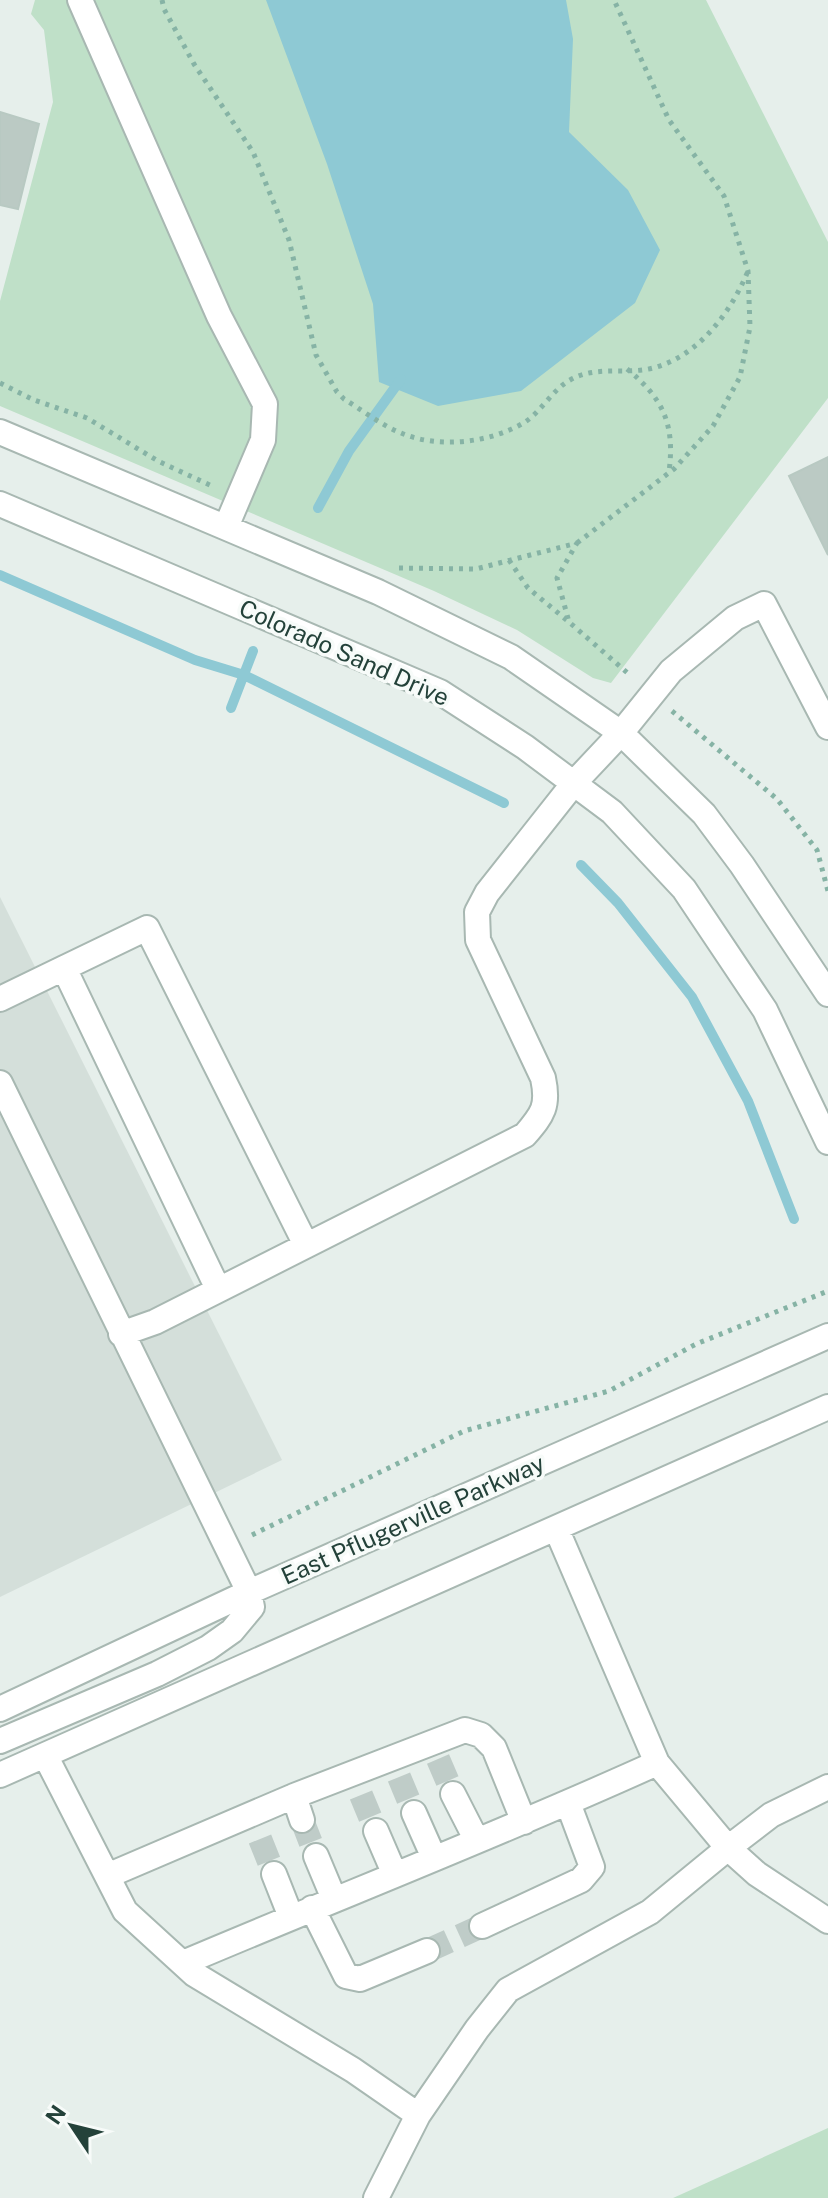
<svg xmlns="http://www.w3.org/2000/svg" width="828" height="2198" font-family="'Public Sans',sans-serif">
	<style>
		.built { fill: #d4dfda }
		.green { fill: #bfe0c8 }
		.water { fill: #8ec9d4 }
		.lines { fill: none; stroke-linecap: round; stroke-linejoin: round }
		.stream { stroke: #8ec9d4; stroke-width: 10 }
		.building { fill: #bbcac4; stroke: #b8c9c2; stroke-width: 2 }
		.minor-tunnel { stroke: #bfccc8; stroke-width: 24; stroke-dasharray: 24 12; stroke-linecap: butt }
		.minor-casing { stroke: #a8b8b2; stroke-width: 28 }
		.path { stroke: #86b3a5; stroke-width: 5; stroke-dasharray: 4 6; stroke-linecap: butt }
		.minor { stroke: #fff; stroke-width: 24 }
		.labels { text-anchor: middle; stroke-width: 7; stroke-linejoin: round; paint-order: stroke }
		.street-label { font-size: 24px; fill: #24423a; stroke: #f7fbf9 }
	</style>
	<rect width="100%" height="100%" fill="#e6efeb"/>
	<!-- built -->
	<path class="built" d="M0 897 282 1460 0 1597Z"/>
	<!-- green -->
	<path class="green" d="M35 0H706L828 242V398L611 683 593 678 517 630 434 591 0 406V301L53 102 44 30 31 14Z
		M828 2128V2198H673Z"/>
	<!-- water -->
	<path class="water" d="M266 0H566L573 39 569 132 628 190 660 250 635 303 521 391 438 406 379 382 373 304 327 164Z"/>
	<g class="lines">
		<!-- stream -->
		<path class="stream" d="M318 508 349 451 401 379
			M0 575 195 660 244 675 504 803
			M231 708 253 651
			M581 865 618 903 692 997 748 1101 794 1219"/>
	</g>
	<!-- building -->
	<path class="building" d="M0 112 39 124 18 209 0 205Z
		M828 457V555L789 476Z"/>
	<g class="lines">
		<!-- minor-tunnel -->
		<path class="minor-tunnel" d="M438 1759 453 1794
			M399 1777 414 1813
			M361 1795 376 1831
			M302 1820 316 1856
			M260 1839 274 1874
			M427 1951 482 1926"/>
		<defs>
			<path id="minor" d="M80 0 219 316 265 404 263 440 226 527
				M0 432 378 592 511 657 621 733 704 814 742 865 828 994
				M0 504 440 692 525 747 612 812 684 889 765 1010 828 1142
				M64 968 147 928 306 1245
				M0 999 64 968 218 1289
				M0 1083 227 1547 249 1592 252 1607 232 1631 208 1648 157 1674 0 1741
				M121 1334 155 1322 525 1135C543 1114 549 1106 543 1078L478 940 477 912 487 893 574 783 621 733 671 671 735 618 764 604 828 727
				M0 1709 249 1592 828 1336
				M45 1755 125 1911 194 1974 353 2070 418 2115 477 2029 508 1990 650 1912 728 1848 657 1763 556 1528
				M0 1775 828 1407
				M828 1787 771 1815 728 1848 757 1874 828 1921
				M453 1794 476 1839
				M294 1796 302 1820
				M414 1813 434 1858
				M376 1831 395 1875
				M316 1856 334 1899
				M274 1874 291 1917
				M107 1876 294 1796 465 1730 481 1735 494 1748 524 1822
				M312 1908 346 1976 360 1979 427 1951
				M482 1926 581 1880 592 1867 568 1803
				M183 1963C341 1896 501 1834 657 1763
				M376 2198 418 2115"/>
		</defs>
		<!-- minor casing -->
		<use href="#minor" class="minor-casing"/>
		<!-- path -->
		<path class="path" d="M162 0 164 9 194 64 253 152 289 240 316 355 337 392 344 399C362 410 381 425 401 433 438 449 491 443 525 422 542 411 552 390 570 380 596 365 626 375 653 368 699 356 731 312 748 271
			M627 369C664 399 675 425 669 472
			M0 383 34 400 87 418 158 461 214 487
			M577 543 674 469 713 426 740 377 750 327 748 271 724 196 669 120 614 0
			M509 560 528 588 569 622
			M399 568 476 569 577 543 557 578 569 622 631 676
			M672 711 777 799 817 850 828 891
			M252 1535 464 1431 609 1391 696 1344 828 1291"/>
		<!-- minor -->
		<use href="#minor" class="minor"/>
	</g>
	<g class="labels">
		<!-- street labels -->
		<g class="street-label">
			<text transform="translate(344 653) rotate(24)" y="8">Colorado Sand Drive</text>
			<text transform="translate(413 1520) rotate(-24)" y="8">East Pflugerville Parkway</text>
		</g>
	</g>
	<!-- north arrow -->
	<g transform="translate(72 2126) rotate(305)" stroke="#f7fbf9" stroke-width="6" paint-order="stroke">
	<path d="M0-6L14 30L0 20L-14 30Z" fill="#24423a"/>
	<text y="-12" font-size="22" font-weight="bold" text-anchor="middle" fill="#24423a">N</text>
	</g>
</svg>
